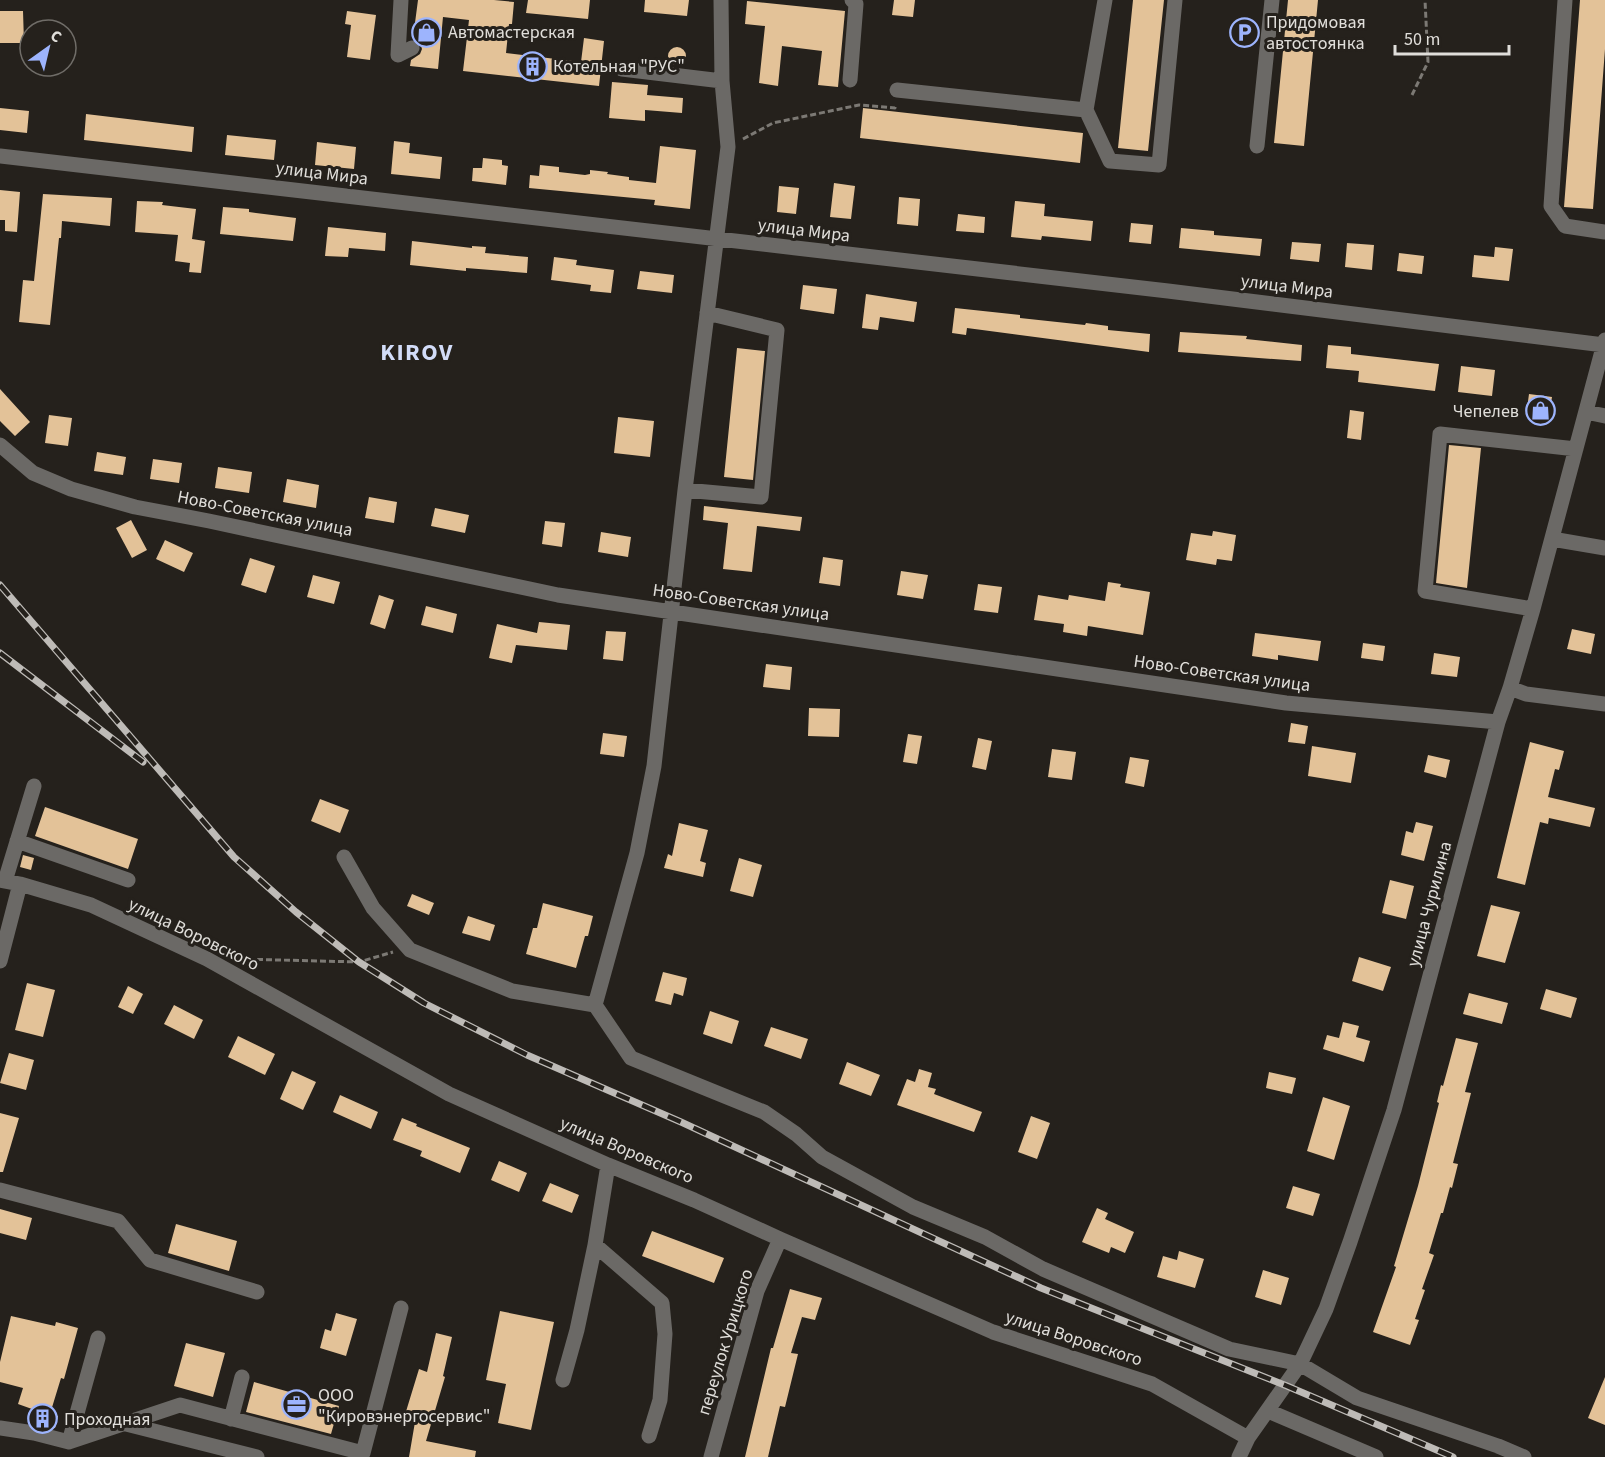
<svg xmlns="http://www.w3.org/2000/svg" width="1605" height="1457" font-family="'Source Sans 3',sans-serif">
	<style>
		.building { fill: #e3c298 }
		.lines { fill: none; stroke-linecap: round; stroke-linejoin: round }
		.path { stroke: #7c7974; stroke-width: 3; stroke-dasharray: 6 3; stroke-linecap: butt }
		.minor { stroke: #6b6966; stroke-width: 15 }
		.rail-casing { stroke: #bebbb7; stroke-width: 7 }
		.rail { stroke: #25211c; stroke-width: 4.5; stroke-dasharray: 14; stroke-linecap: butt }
		.labels { text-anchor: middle; stroke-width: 6; stroke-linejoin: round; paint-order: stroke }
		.poi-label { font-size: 18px; fill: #e0deda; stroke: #25211c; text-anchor: start }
		.street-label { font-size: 18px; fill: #e0deda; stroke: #25211c }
		.district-label { font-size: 24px; font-weight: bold; letter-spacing: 1.5px; fill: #d2dcf8; stroke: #25211c }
	</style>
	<rect width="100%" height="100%" fill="#25211c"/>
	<!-- building -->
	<path class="building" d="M418 0H494L514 2 512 24H509L506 53 581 62 584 38 604 41 599 86 463 71 469 20 443 17 438 69 410 66 411 60 420 54 422 49 420 43 413 38Z
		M528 0H590L588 19 526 13Z
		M645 0H689L687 16 644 12Z
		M894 0H915L913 17 892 15Z
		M1133 0H1164L1148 151 1118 148Z
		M1288 0H1318L1304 146 1274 143Z
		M1580 0H1605V49L1593 209 1564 207Z
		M747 1 845 11 838 87 818 85 822 51 782 46 778 86 759 83 765 26 745 24Z
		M0 11H23L24 43H0Z
		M347 11 376 15 370 60 347 57 351 25 345 24Z
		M668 56a9 9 0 1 1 18 0a9 9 0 1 1-18 0Z
		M612 82 648 85 647 95 683 98 682 113 645 110V121L609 118Z
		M0 108 29 111 27 133 0 130Z
		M863 108 1083 133 1080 163 860 138Z
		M86 114 194 127 192 152 84 140Z
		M227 135 276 140 274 160 225 155Z
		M394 141 410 143 409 153 442 157 440 179 391 174Z
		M317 142 356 147 354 169 315 165Z
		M660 146 696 150 690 209 654 205 655 200 529 188 530 175 539 176 540 165 559 167V172L585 175 590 174V170L608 172 607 174 629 177V180L656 183Z
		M483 158 502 160V165L508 166 506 185 472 181 473 168H482Z
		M834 183 855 186 851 219 830 217Z
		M779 186 799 188 796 214 777 212Z
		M0 190 20 192 17 232 5 231V220H0Z
		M43 194 112 198 110 226 62 221 61 238H59L50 325 19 322 23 280 34 281Z
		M899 197 920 199 918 226 897 224Z
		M137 201 163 202 162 205 196 209 192 239 205 241 201 273 189 272 190 263 175 261 178 235 135 232Z
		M1015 201 1045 204 1044 216 1093 221 1091 241 1042 236 1041 240 1011 237Z
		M223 207 249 209V212L296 218 293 241 220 234Z
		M958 214 985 217 984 233 956 231Z
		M1131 223 1153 225 1151 244 1129 242Z
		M328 227 386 233 385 251 349 248 348 257 325 256Z
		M1181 228 1214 231V235L1262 239 1260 256 1179 248Z
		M412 241 472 248V246L486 247 485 253 528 257 527 273 466 268V271L410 265Z
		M1292 242 1321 244 1319 262 1290 259Z
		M1347 243 1374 245 1372 270 1345 267Z
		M1495 247 1513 249 1509 281 1472 277 1474 255 1494 257Z
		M1399 253 1424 256 1422 274 1397 271Z
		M554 257 577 260 576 265 614 270 611 293 590 291 591 285 551 280Z
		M640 271 674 275 672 293 637 289Z
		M803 285 837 289 834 314 800 309Z
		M866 294 917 302 914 322 880 317 878 330 862 328Z
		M955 308 1020 315V318L1085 325 1086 323 1108 326V330L1150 334 1149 352 967 328 966 335 952 333Z
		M1180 332 1247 336 1246 339 1302 345 1301 361 1178 352Z
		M1328 345 1351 347V354L1439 364 1435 391 1358 382 1359 371 1326 368Z
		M737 348 765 351 753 480 724 477Z
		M1461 366 1495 370 1492 396 1458 392Z
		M0 389 30 422 15 436 0 421Z
		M1529 394 1552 397 1548 419 1526 416Z
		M1350 410 1364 412 1361 440 1347 438Z
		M49 415 72 418 68 446 45 443Z
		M618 417 654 421 650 457 614 453Z
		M1449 445 1481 448 1467 588 1436 583Z
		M97 452 126 457 123 475 94 471Z
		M153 459 182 463 179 483 150 479Z
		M218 467 252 472 249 493 215 488Z
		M287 479 319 485 316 508 283 502Z
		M369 497 397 502 394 523 365 518Z
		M704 506 802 517 800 531 757 526 752 572 723 569 728 523 703 520Z
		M435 508 469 515 465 533 431 526Z
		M131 520 147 550 132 558 116 528Z
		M545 521 565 523 562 547 542 544Z
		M1213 531 1236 535 1232 561 1217 559 1216 565 1186 560 1191 533 1212 536Z
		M601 532 631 537 628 557 598 552Z
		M165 540 193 553 184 572 156 559Z
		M823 557 843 560 840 586 819 583Z
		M250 558 275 566 266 593 241 585Z
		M901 571 928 575 923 599 897 595Z
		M313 575 340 582 334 604 307 597Z
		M1108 582 1121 584 1120 587 1150 592 1143 635 1088 626 1087 636 1063 632 1064 624 1034 620 1038 595 1068 600 1069 595 1105 601Z
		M978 584 1002 587 998 613 974 610Z
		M379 595 394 600 385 629 370 624Z
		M426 606 457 614 453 633 421 625Z
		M539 622 570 625 567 650 516 645 512 663 489 658 497 624 537 633Z
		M1572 629 1595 634 1591 654 1567 649Z
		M606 631 626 632 623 661 603 659Z
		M1255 633 1321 641 1318 661 1278 655V660L1252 656Z
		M1363 643 1385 646 1383 661 1361 658Z
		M1434 653 1460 657 1457 677 1431 674Z
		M766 664 792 667 790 690 763 687Z
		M809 708 840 709 839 737 808 736Z
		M1291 723 1308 726 1305 744 1288 742Z
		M603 733 627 736 624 757 600 754Z
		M908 734 922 736 917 764 903 762Z
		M978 738 992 741 986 770 972 767Z
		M1530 742 1564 751 1559 770 1555 769 1548 797 1595 808 1590 827 1549 818 1548 824 1540 822 1525 885 1497 878Z
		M1312 746 1356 753 1351 783 1308 776Z
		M1052 749 1076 752 1072 780 1048 777Z
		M1428 755 1450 760 1446 778 1424 772Z
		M1130 757 1149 760 1144 787 1125 783Z
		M320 799 349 810 340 833 311 821Z
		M45 807 138 839 128 869 35 836Z
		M1416 822 1433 826 1424 861 1401 855 1406 831 1413 833Z
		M679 823 708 830 700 861 706 863 703 877 664 868 668 854 672 856Z
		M23 855 34 858 31 870 20 867Z
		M739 858 762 865 753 897 730 891Z
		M1390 880 1414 886 1406 919 1382 913Z
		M412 894 434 903 429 915 407 906Z
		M543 903 593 916 588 936H585L576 968 526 954 533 928H537Z
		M1491 905 1520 912 1505 963 1477 956Z
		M468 916 495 925 490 941 462 933Z
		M1359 957 1391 967 1383 991 1352 981Z
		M663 972 687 978 683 996 674 993 671 1005 655 1001Z
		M27 983 55 990 43 1037 15 1030Z
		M128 986 143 994 133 1014 118 1007Z
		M1546 989 1577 998 1571 1018 1540 1009Z
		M1469 993 1508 1003 1502 1024 1463 1014Z
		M174 1005 203 1020 194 1039 164 1024Z
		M710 1011 739 1021 732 1044 703 1034Z
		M1343 1022 1359 1026 1356 1037 1370 1041 1364 1062 1323 1049 1327 1035 1339 1038Z
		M771 1027 808 1039 801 1059 764 1046Z
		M238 1036 275 1054 265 1075 228 1057Z
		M1456 1038 1478 1043 1465 1092 1471 1093 1453 1163 1458 1164 1452 1188 1450 1187 1443 1213H1441L1429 1253 1434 1255 1422 1289 1425 1290 1415 1319 1419 1320 1410 1345 1373 1332 1396 1267 1394 1266 1418 1186 1439 1103 1437 1102 1441 1085 1443 1086Z
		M9 1053 34 1060 26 1090 0 1083Z
		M847 1062 880 1075 871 1096 839 1084Z
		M919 1069 932 1073 928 1087 936 1089 934 1094 982 1112 974 1132 897 1105 907 1079 915 1082Z
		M292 1071 316 1082 303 1110 280 1099Z
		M1269 1072 1296 1078 1292 1094 1266 1088Z
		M340 1095 378 1112 371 1129 333 1112Z
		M1323 1097 1350 1106 1334 1160 1307 1151Z
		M0 1113 19 1118 3 1172H0Z
		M1031 1116 1050 1123 1037 1159 1018 1152Z
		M402 1118 417 1124 416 1126 470 1148 460 1173 420 1156 422 1151 393 1140Z
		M499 1161 527 1173 519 1192 491 1180Z
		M550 1183 579 1195 572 1213 542 1201Z
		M1293 1186 1320 1194 1313 1216 1286 1208Z
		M1097 1208 1108 1213 1105 1219 1134 1232 1125 1253 1111 1247 1109 1253 1082 1242Z
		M0 1209 32 1218 26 1240 0 1233Z
		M176 1224 237 1241 229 1271 168 1253Z
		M652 1231 724 1258 714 1283 642 1256Z
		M1179 1251 1204 1259 1195 1288 1157 1277 1163 1256 1177 1260Z
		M1263 1270 1289 1278 1281 1305 1255 1297Z
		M790 1289 822 1298 815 1320 802 1317 791 1353 798 1354 785 1407 780 1406 768 1457H745L771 1348H773Z
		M500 1311 554 1322 531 1430 498 1423 506 1384 486 1380Z
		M336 1313 357 1319 346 1356 320 1348 325 1329 331 1331Z
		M11 1316 55 1326 56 1322 78 1328 64 1379 61 1378 50 1414 58 1416 55 1428 29 1421 32 1409 18 1404 23 1388 0 1382V1362Z
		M436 1333 452 1337 443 1376 445 1377 426 1441 476 1451 475 1457H409L415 1422 404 1418 419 1369 427 1372Z
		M186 1343 225 1353 213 1397 174 1386Z
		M1605 1377V1425L1588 1418Z
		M254 1382 339 1406 331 1434 246 1412Z"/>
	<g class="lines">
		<!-- path -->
		<path class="path" d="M1412 95 1428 62 1425 0
			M743 139 773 123 859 105 895 108V105
			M239 959 359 962 393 952"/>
		<!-- minor -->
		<path class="minor" d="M401 0 398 55 412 48
			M1565 0 1551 206 1565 226 1605 232
			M622 69 722 81
			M850 80 856 4 852 0
			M897 90 1086 110 1105 0
			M1086 110 1110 161 1159 165 1175 0
			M1257 146 1272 0
			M0 156 1168 291 1604 345
			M1586 412 1605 416
			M0 445 33 473 71 489 135 507 209 521 558 595 1286 703 1498 722
			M685 490 761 497 777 330 707 313
			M1552 539 1605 548
			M1533 609 1425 591 1440 434 1576 449
			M1510 688 1526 694 1605 704
			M17 841 128 880
			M344 857 373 908 410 950 512 991 595 1005 631 1058 764 1112 796 1134 822 1157 913 1207 985 1237 1043 1269 1229 1349 1300 1364 1357 1398 1498 1446 1524 1457
			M0 880 20 884 91 905 207 959 449 1094 608 1165 694 1200 780 1239 993 1332 1152 1384 1248 1438
			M5 881 34 786
			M0 961 20 884
			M595 1005 637 853 654 766 685 490 728 147 722 81 721 0
			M608 1165 595 1245 662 1303 665 1334 660 1400 649 1436
			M0 1190 118 1221 150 1260 257 1292
			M563 1380 577 1330 595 1245
			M1268 1411 1376 1457
			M231 1419 242 1377
			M126 1424 257 1457
			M0 1428 34 1433 69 1442 180 1405 363 1453 401 1308
			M69 1442 98 1338
			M711 1457 757 1291 780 1239
			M1239 1457 1248 1438 1300 1364 1326 1309 1350 1242 1394 1110 1498 722 1510 688 1533 609 1605 340"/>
		<defs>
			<path id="rail" d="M0 585 234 857 296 912 359 962 424 1003 527 1055 681 1122 1041 1288 1287 1386 1453 1457
				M0 653 143 762"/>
		</defs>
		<!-- rail casing -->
		<use href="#rail" class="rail-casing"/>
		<!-- rail -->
		<use href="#rail" class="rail"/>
	</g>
	<!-- icons -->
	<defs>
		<symbol id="shop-ring" viewBox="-11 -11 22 22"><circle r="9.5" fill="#25211c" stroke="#9db4fd" stroke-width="1.5"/><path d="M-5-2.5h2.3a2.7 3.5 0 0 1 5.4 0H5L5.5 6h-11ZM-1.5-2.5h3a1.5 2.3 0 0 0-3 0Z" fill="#9db4fd"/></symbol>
		<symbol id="parking-ring" viewBox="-11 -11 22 22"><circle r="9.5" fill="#25211c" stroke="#9db4fd" stroke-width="1.5"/><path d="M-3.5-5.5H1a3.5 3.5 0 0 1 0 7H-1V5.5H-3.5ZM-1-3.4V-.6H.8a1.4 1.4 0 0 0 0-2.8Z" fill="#9db4fd"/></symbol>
		<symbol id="building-ring" viewBox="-11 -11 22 22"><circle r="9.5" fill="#25211c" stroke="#9db4fd" stroke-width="1.5"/><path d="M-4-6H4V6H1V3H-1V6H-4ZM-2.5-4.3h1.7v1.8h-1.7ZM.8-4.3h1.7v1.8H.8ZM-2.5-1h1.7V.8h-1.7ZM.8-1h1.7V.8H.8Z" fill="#9db4fd"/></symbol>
		<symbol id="office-ring" viewBox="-11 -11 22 22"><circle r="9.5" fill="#25211c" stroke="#9db4fd" stroke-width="1.5"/><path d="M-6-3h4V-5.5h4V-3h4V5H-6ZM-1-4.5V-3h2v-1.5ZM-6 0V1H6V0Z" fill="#9db4fd"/></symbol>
	</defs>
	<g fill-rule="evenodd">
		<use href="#shop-ring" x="410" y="16" width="33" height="33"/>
		<use href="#parking-ring" x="1228" y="16" width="33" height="33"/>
		<use href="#building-ring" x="516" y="50" width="33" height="33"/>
		<use href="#shop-ring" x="1524" y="394" width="33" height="33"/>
		<use href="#office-ring" x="280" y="1388" width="33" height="33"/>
		<use href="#building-ring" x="26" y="1402" width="33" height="33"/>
	</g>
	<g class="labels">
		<!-- poi labels -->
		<g class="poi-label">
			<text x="1266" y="28">Придомовая<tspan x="1266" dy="21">автостоянка</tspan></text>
			<text x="448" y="38">Автомастерская</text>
			<text x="553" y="72">Котельная "РУС"</text>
			<text x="1519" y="417" text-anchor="end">Чепелев</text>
			<text x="318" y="1401">ООО<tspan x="318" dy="21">"Кировэнергосервис"</tspan></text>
			<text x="64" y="1425">Проходная</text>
		</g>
		<!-- street labels -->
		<g class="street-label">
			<text transform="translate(322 173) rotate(7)" y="6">улица Мира</text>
			<text transform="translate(804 230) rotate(7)" y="6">улица Мира</text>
			<text transform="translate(1287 286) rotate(7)" y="6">улица Мира</text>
			<text transform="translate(265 513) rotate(11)" y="6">Ново-Советская улица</text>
			<text transform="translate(741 602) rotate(8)" y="6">Ново-Советская улица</text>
			<text transform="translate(1222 673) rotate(8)" y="6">Ново-Советская улица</text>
			<text transform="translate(1429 904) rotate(-75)" y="6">улица Чурилина</text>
			<text transform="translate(194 934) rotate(26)" y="6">улица Воровского</text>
			<text transform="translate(627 1150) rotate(23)" y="6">улица Воровского</text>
			<text transform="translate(1074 1338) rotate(18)" y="6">улица Воровского</text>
			<text transform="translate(725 1342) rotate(-73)" y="6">переулок Урицкого</text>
		</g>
		<!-- district labels -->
		<g class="district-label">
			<text x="417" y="360">KIROV</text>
		</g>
	</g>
	<!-- north arrow -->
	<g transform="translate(48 48) rotate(34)"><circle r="28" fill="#25211c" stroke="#706d68" stroke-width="1.5"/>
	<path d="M0-4.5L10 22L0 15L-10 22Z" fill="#9db4fd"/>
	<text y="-9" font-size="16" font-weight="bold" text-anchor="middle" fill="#e0deda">С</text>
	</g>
	<!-- scale -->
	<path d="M1395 45v9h114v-9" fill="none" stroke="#e0deda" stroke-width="3"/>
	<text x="1404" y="45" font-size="18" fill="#e0deda" stroke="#25211c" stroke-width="4.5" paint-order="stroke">50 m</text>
</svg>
